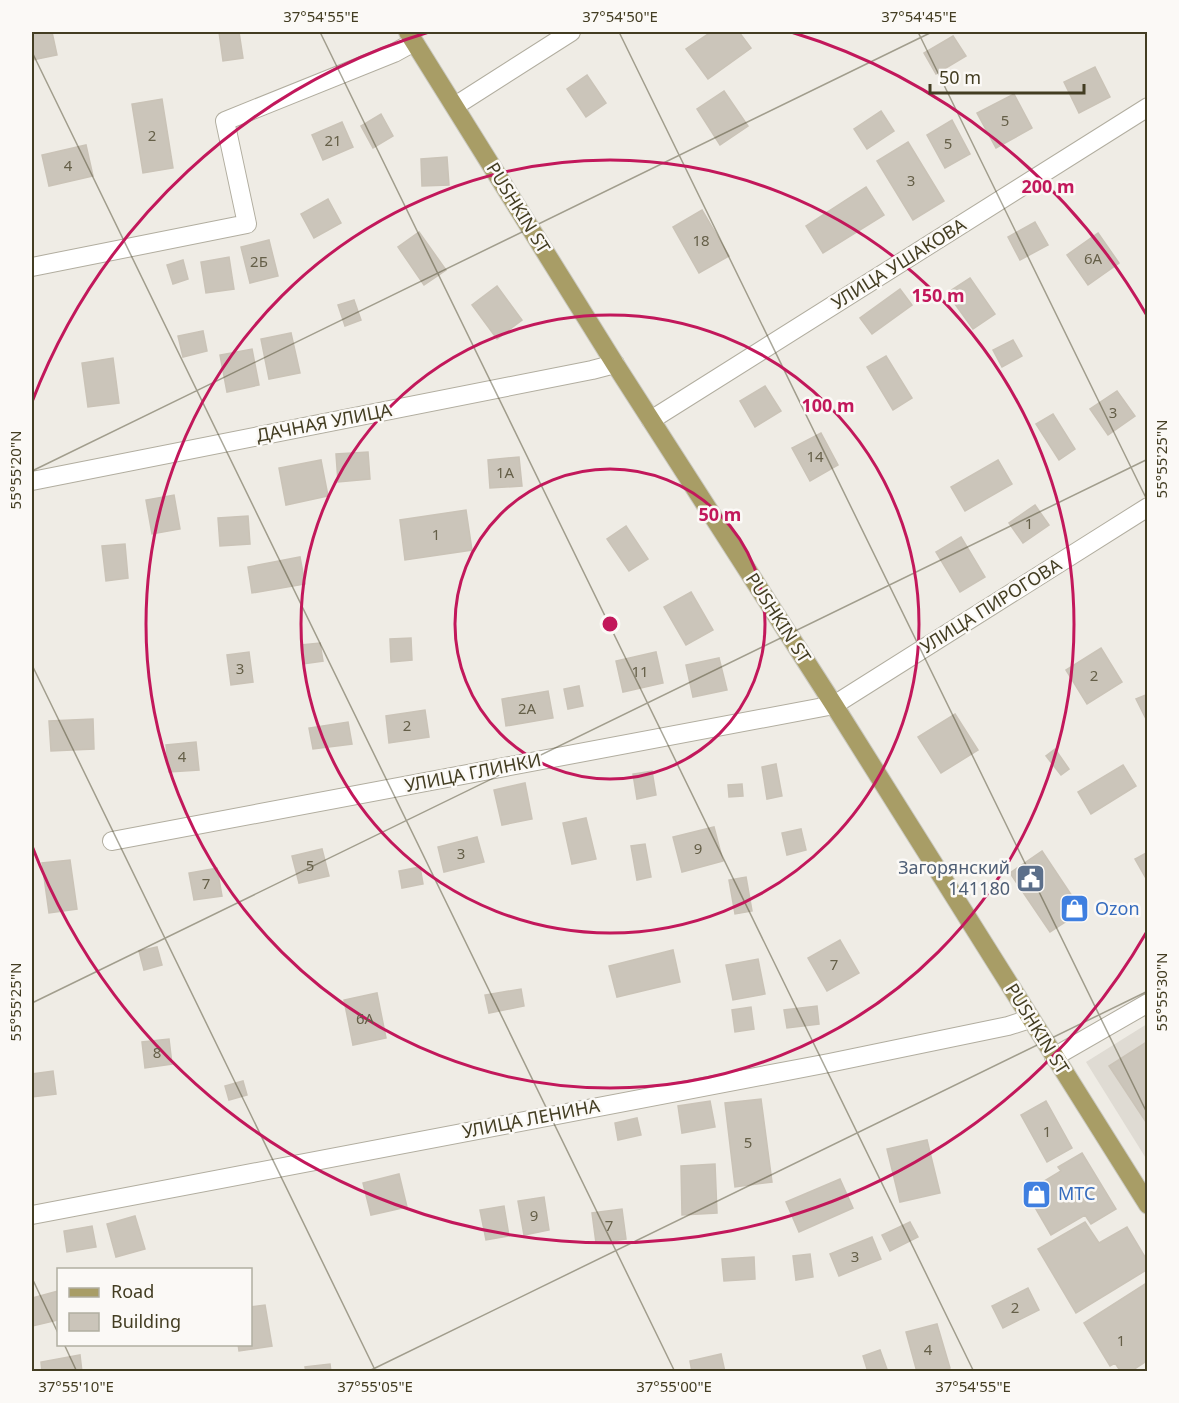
<svg xmlns="http://www.w3.org/2000/svg" width="1179" height="1403" font-family="'Noto Sans',sans-serif">
	<style>
		.built { fill: #dfdbd3 }
		.building { fill: #cbc5ba; stroke: #cac3b7; stroke-width: 1.5 }
		.lines { fill: none; stroke-linecap: round; stroke-linejoin: round }
		.minor-casing { stroke: #b1ad9f; stroke-width: 20 }
		.major-casing { stroke: #cac9c1; stroke-width: 20 }
		.minor { stroke: #fff; stroke-width: 18 }
		.major { stroke: #a89d66; stroke-width: 18 }
		.ticks { fill: none; stroke: #433d22; stroke-width: 1.5; stroke-opacity: 0.45 }
		.ring { fill: none; stroke: #c2185b; stroke-width: 3 }
		.labels { text-anchor: middle; stroke-width: 5; stroke-linejoin: round; paint-order: stroke }
		.number-label { font-size: 15px; fill: #655f48 }
		.street-label { font-size: 18px; fill: #433d22; stroke: #fbf9f6 }
		.service-label { font-size: 18px; fill: #4e5e75; stroke: #fbf9f6; text-anchor: end }
		.shop-label { font-size: 18px; fill: #366cbe; stroke: #fbf9f6; text-anchor: start }
		.centre { fill: #c2185b; stroke: #fbf9f6; stroke-width: 3 }
		.ring-label { font-size: 18px; text-anchor: middle; font-weight: bold; fill: #c2185b; stroke: #fbf9f6; stroke-width: 5; stroke-linejoin: round; paint-order: stroke }
		.neatline { fill: none; stroke: #433d22; stroke-width: 2 }
		.ticks-label { font-size: 15px; text-anchor: middle; fill: #433d22 }
	</style>
	<rect width="100%" height="100%" fill="#efece5"/>
	<!-- built -->
	<path class="built" d="M1147 1024V1160L1086 1062Z"/>
	<!-- building -->
	<path class="building" d="M32 32H52L57 55 32 60Z
		M219 32H239L243 58 223 61Z
		M711 32H739L751 48 708 79 686 49Z
		M953 36 966 56 936 74 924 53Z
		M1095 67 1110 97 1079 113 1064 82Z
		M587 75 606 103 586 117 567 89Z
		M724 91 748 126 720 145 697 109Z
		M1014 94 1032 128 996 148 977 113Z
		M162 99 173 168 143 173 132 104Z
		M881 111 894 131 867 149 854 129Z
		M381 114 393 136 373 148 361 126Z
		M952 120 970 154 945 168 927 135Z
		M342 122 353 147 323 160 312 135Z
		M908 142 944 201 913 220 877 161Z
		M86 145 93 176 49 186 42 155Z
		M447 157 449 185 422 186 421 159Z
		M866 187 884 215 823 253 806 226Z
		M328 199 341 223 314 238 301 214Z
		M702 210 729 256 699 273 673 227Z
		M1035 222 1048 245 1020 260 1008 237Z
		M419 232 446 270 424 285 398 247Z
		M1098 233 1119 263 1088 285 1067 255Z
		M269 240 278 276 250 283 241 247Z
		M229 257 234 289 206 293 201 262Z
		M183 260 188 279 173 284 167 265Z
		M970 278 995 314 973 329 947 293Z
		M497 286 522 320 497 339 472 305Z
		M900 289 912 305 872 334 860 318Z
		M354 300 361 320 345 326 338 305Z
		M203 331 207 351 183 357 178 336Z
		M291 333 300 373 269 379 261 339Z
		M1013 340 1022 356 1002 367 993 350Z
		M252 349 259 385 227 392 220 355Z
		M886 356 912 398 893 410 867 367Z
		M113 358 119 403 88 407 82 363Z
		M765 386 781 411 755 427 740 401Z
		M1117 391 1135 416 1108 435 1090 409Z
		M1053 414 1075 449 1059 460 1036 424Z
		M821 433 838 465 810 481 792 448Z
		M368 452 370 479 338 482 336 454Z
		M519 457 522 486 490 488 488 460Z
		M321 460 328 496 286 505 279 468Z
		M998 460 1012 484 965 511 951 487Z
		M174 495 180 529 152 534 146 500Z
		M1035 505 1049 525 1023 543 1009 523Z
		M466 510 472 550 405 560 400 520Z
		M248 516 250 544 220 546 218 518Z
		M626 526 648 559 629 571 607 539Z
		M961 537 985 577 960 592 936 552Z
		M125 544 128 578 106 581 102 546Z
		M300 557 305 584 252 593 248 567Z
		M691 592 713 630 686 645 664 607Z
		M411 638 412 660 391 662 390 639Z
		M320 643 323 661 303 664 301 645Z
		M1101 648 1122 682 1087 704 1066 670Z
		M249 652 253 682 231 685 227 655Z
		M656 652 663 683 623 692 616 661Z
		M719 658 727 690 693 697 686 665Z
		M579 686 583 706 568 709 564 689Z
		M548 691 553 718 506 726 502 699Z
		M1148 694V723L1136 699Z
		M425 710 429 737 389 743 386 716Z
		M955 714 978 750 941 773 918 737Z
		M93 719 94 749 51 751 49 721Z
		M348 722 352 744 313 749 309 728Z
		M196 742 199 770 169 772 166 745Z
		M1055 749 1069 769 1061 775 1046 756Z
		M776 764 782 796 767 799 762 767Z
		M1123 765 1136 786 1091 814 1078 792Z
		M652 771 656 795 637 799 633 774Z
		M525 783 532 819 502 825 494 790Z
		M742 784 743 796 729 797 728 785Z
		M586 818 596 859 572 864 563 823Z
		M714 827 723 861 682 872 673 837Z
		M801 829 806 850 787 855 782 833Z
		M477 837 484 862 444 872 438 847Z
		M645 844 651 877 637 880 631 846Z
		M322 849 329 876 299 883 292 856Z
		M1042 851 1082 911 1050 932 1010 873Z
		M1148 852V882L1135 859Z
		M70 860 77 909 49 913 42 863Z
		M420 867 423 884 402 888 399 871Z
		M217 868 222 896 194 900 189 873Z
		M746 877 752 911 735 914 729 880Z
		M840 940 859 973 827 991 808 958Z
		M157 947 162 965 144 970 139 951Z
		M673 950 680 982 617 997 609 966Z
		M758 959 765 994 733 1000 726 965Z
		M521 989 524 1006 489 1013 485 995Z
		M377 993 386 1038 353 1045 344 1000Z
		M817 1006 819 1024 787 1028 784 1010Z
		M751 1007 754 1029 735 1032 732 1010Z
		M169 1039 172 1064 145 1068 142 1042Z
		M1148 1041V1125L1109 1066Z
		M53 1071 56 1094 32 1097V1074Z
		M243 1081 247 1095 229 1100 225 1086Z
		M761 1099 772 1182 735 1187 725 1103Z
		M710 1101 715 1127 682 1133 678 1106Z
		M1046 1101 1072 1148 1047 1162 1021 1115Z
		M637 1118 641 1135 618 1140 615 1123Z
		M927 1140 940 1193 900 1202 887 1149Z
		M1082 1153 1116 1209 1091 1224 1085 1215 1051 1235 1026 1192 1061 1171 1058 1167Z
		M715 1164 717 1213 682 1215 681 1166Z
		M399 1174 407 1207 371 1215 363 1183Z
		M840 1179 853 1208 799 1232 786 1202Z
		M544 1197 549 1230 524 1235 518 1201Z
		M504 1206 509 1236 486 1240 480 1210Z
		M622 1209 626 1239 596 1243 592 1213Z
		M135 1216 145 1249 116 1257 107 1224Z
		M910 1222 918 1237 890 1251 882 1235Z
		M1085 1222 1099 1243 1127 1227 1148 1262V1269L1076 1313 1038 1249Z
		M92 1226 96 1247 67 1252 64 1231Z
		M872 1237 881 1259 839 1276 830 1254Z
		M810 1254 813 1277 796 1280 793 1256Z
		M754 1257 755 1279 724 1281 722 1259Z
		M1148 1282V1360L1130 1372H1121L1115 1363 1110 1366 1084 1323Z
		M1028 1288 1039 1310 1003 1328 992 1306Z
		M58 1291V1320L32 1326V1298Z
		M265 1305 272 1346 239 1351 238 1344H250V1307Z
		M937 1324 950 1368 938 1372H917L906 1332Z
		M880 1350 888 1372H868L863 1356Z
		M721 1354 725 1372H692L690 1361Z
		M80 1355 82 1372H42L41 1362Z
		M330 1364 331 1372H306L305 1367Z"/>
	<g class="lines">
		<defs>
			<path id="minor" d="M455 106 571 32
				M32 267 247 224 225 121 394 53 414 42
				M651 420 1148 107
				M32 481 592 370 615 364
				M112 841 834 705 1148 507
				M1054 1057 1148 1003
				M32 1215 829 1063 1008 1026 1030 1019"/>
			<path id="major" d="M408 32 615 364 834 705 1148 1205"/>
		</defs>
		<!-- minor casing -->
		<use href="#minor" class="minor-casing"/>
		<!-- major casing -->
		<use href="#major" class="major-casing"/>
		<!-- minor -->
		<use href="#minor" class="minor"/>
		<!-- major -->
		<use href="#major" class="major"/>
	</g>
	<!-- ticks -->
	<path class="ticks" d="M320 32 974 1372M619 32 1148 1115M918 32 1148 502M32 52 675 1372M32 471 932 32M32 665 376 1372M32 1003 1148 459M32 1278 58 1333M64 1344 77 1372M367 1372 1148 991"/>
	<!-- distance rings -->
	<g class="ring">
		<circle cx="610" cy="624" r="155"/>
		<circle cx="610" cy="624" r="309"/>
		<circle cx="610" cy="624" r="464"/>
		<path d="M1146 933A619 619 0 0 1 32 846M32 402A619 619 0 0 1 429 32M791 32A619 619 0 0 1 1146 314"/>
	</g>
	<!-- icons -->
	<defs>
		<symbol id="civic-square" viewBox="-11 -11 22 22"><rect x="-9" y="-9" width="18" height="18" rx="4" fill="#5c6f8a" stroke="#fbf9f6"/><path d="M-.6-6.5H3V-4.5H.6V-3L4-1V1h2V6H-6V1h2V-1L-.6-3ZM-1.2 2.5V6h2.4V2.5Z" fill="#fff"/></symbol>
		<symbol id="shop-square" viewBox="-11 -11 22 22"><rect x="-9" y="-9" width="18" height="18" rx="4" fill="#3f7fe0" stroke="#fbf9f6"/><path d="M-5-2.5h2.3a2.7 3.5 0 0 1 5.4 0H5L5.5 6h-11ZM-1.5-2.5h3a1.5 2.3 0 0 0-3 0Z" fill="#fff"/></symbol>
	</defs>
	<g fill-rule="evenodd">
		<use href="#civic-square" x="1014" y="862" width="33" height="33"/>
		<use href="#shop-square" x="1058" y="892" width="33" height="33"/>
		<use href="#shop-square" x="1020" y="1178" width="33" height="33"/>
	</g>
	<g class="labels">
		<!-- number labels -->
		<g class="number-label">
			<text x="1005" y="126">5</text>
			<text x="152" y="141">2</text>
			<text x="333" y="146">21</text>
			<text x="948" y="149">5</text>
			<text x="68" y="171">4</text>
			<text x="911" y="186">3</text>
			<text x="701" y="246">18</text>
			<text x="1093" y="264">6А</text>
			<text x="259" y="267">2Б</text>
			<text x="1113" y="418">3</text>
			<text x="815" y="462">14</text>
			<text x="505" y="478">1А</text>
			<text x="1029" y="529">1</text>
			<text x="436" y="540">1</text>
			<text x="240" y="674">3</text>
			<text x="640" y="677">11</text>
			<text x="1094" y="681">2</text>
			<text x="527" y="714">2А</text>
			<text x="407" y="731">2</text>
			<text x="182" y="762">4</text>
			<text x="698" y="854">9</text>
			<text x="461" y="859">3</text>
			<text x="310" y="871">5</text>
			<text x="206" y="889">7</text>
			<text x="834" y="970">7</text>
			<text x="365" y="1024">6А</text>
			<text x="157" y="1058">8</text>
			<text x="1047" y="1137">1</text>
			<text x="748" y="1148">5</text>
			<text x="534" y="1221">9</text>
			<text x="609" y="1231">7</text>
			<text x="855" y="1262">3</text>
			<text x="1015" y="1313">2</text>
			<text x="1121" y="1346">1</text>
			<text x="928" y="1355">4</text>
		</g>
		<!-- street labels -->
		<g class="street-label">
			<text transform="translate(518 208) rotate(58)" y="6">PUSHKIN ST</text>
			<text transform="translate(899 264) rotate(-32)" y="6">УЛИЦА УШАКОВА</text>
			<text transform="translate(324 423) rotate(-11)" y="6">ДАЧНАЯ УЛИЦА</text>
			<text transform="translate(991 606) rotate(-32)" y="6">УЛИЦА ПИРОГОВА</text>
			<text transform="translate(778 618) rotate(57)" y="6">PUSHKIN ST</text>
			<text transform="translate(473 773) rotate(-11)" y="6">УЛИЦА ГЛИНКИ</text>
			<text transform="translate(1037 1029) rotate(58)" y="6">PUSHKIN ST</text>
			<text transform="translate(531 1119) rotate(-11)" y="6">УЛИЦА ЛЕНИНА</text>
		</g>
		<!-- service labels -->
		<g class="service-label">
			<text x="1010" y="874">Загорянский<tspan x="1010" dy="21">141180</tspan></text>
		</g>
		<!-- shop labels -->
		<g class="shop-label">
			<text x="1095" y="915">Ozon</text>
			<text x="1058" y="1200">МТС</text>
		</g>
	</g>
	<circle cx="610" cy="624" r="9" class="centre"/>
	<g class="ring-label">
		<text x="1048" y="193">200 m</text>
		<text x="938" y="302">150 m</text>
		<text x="828" y="412">100 m</text>
		<text x="720" y="521">50 m</text>
	</g>
	<!-- border -->
	<rect width="1179" height="1403" fill="none" stroke="#fbf9f6" stroke-width="66"/>
	<!-- legend -->
	<rect x="57" y="1268" width="195" height="78" fill="#fbf9f6" stroke="#b1aea1" stroke-width="1.5"/>
	<rect x="69" y="1288" width="30" height="9" fill="#a89d66" stroke="#b1aea1" stroke-width="1.5"/>
	<text x="111" y="1298" font-size="18" fill="#433d22">Road</text>
	<rect x="69" y="1313" width="30" height="18" fill="#cbc5ba" stroke="#b1aea1" stroke-width="1.5"/>
	<text x="111" y="1328" font-size="18" fill="#433d22">Building</text>
	<!-- scale -->
	<path d="M930 84v9h154v-9" fill="none" stroke="#433d22" stroke-width="3"/>
	<text x="939" y="84" font-size="18" fill="#433d22" stroke="#fbf9f6" stroke-width="4.5" paint-order="stroke">50 m</text>
	<rect x="33" y="33" width="1113" height="1337" class="neatline"/>
	<g class="ticks-label">
		<text x="321" y="22">37°54'55"E</text>
		<text x="620" y="22">37°54'50"E</text>
		<text x="919" y="22">37°54'45"E</text>
		<text transform="translate(1162 459) rotate(-90)" y="5">55°55'25"N</text>
		<text transform="translate(16 470) rotate(-90)" y="5">55°55'20"N</text>
		<text transform="translate(1162 992) rotate(-90)" y="5">55°55'30"N</text>
		<text transform="translate(16 1002) rotate(-90)" y="5">55°55'25"N</text>
		<text x="76" y="1392">37°55'10"E</text>
		<text x="375" y="1392">37°55'05"E</text>
		<text x="674" y="1392">37°55'00"E</text>
		<text x="973" y="1392">37°54'55"E</text>
	</g>
</svg>
